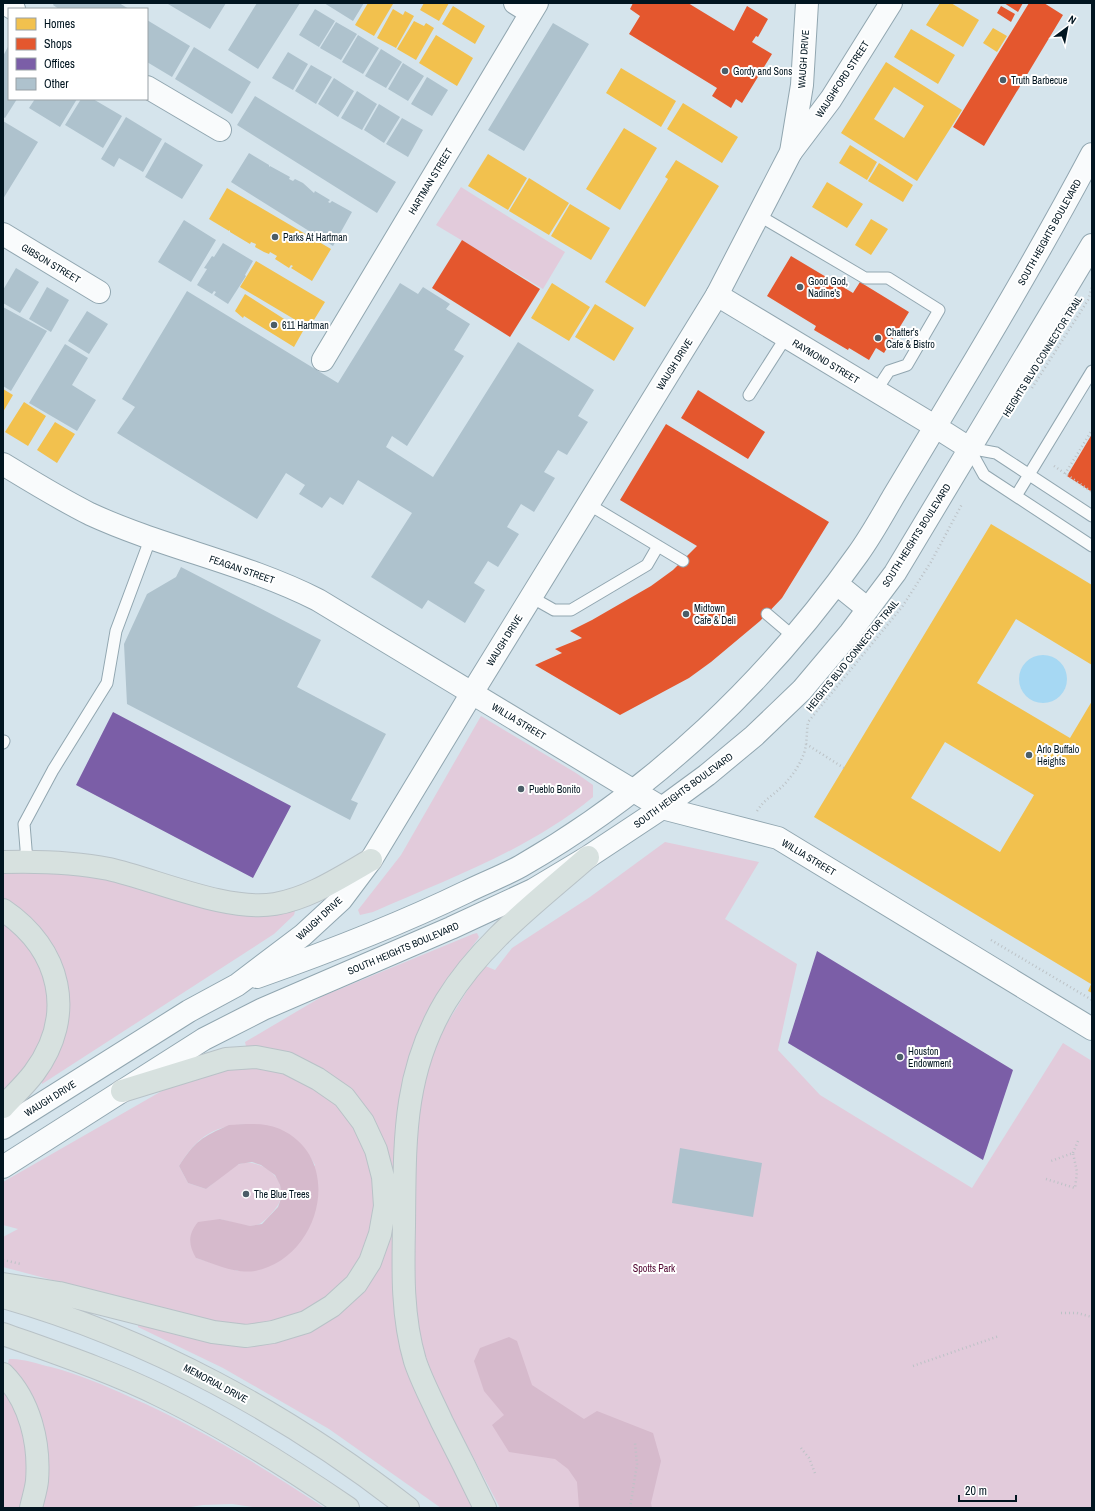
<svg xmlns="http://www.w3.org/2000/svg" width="1095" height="1511" font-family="'Archivo Narrow',sans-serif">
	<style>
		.green { fill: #e2cbdb; fill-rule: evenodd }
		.forest { fill: #d6bacc }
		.water { fill: #a6d8f3 }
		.homes { fill: #f2c14e; fill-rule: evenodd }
		.shops { fill: #e4572e }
		.offices { fill: #7b5ea7 }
		.building { fill: #aec2cd }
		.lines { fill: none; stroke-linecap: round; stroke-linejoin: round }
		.service-casing { stroke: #91a6b0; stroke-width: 13 }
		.minor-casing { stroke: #91a6b0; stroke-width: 24 }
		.tertiary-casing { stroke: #91a6b0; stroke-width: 24 }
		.secondary-casing { stroke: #91a6b0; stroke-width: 24 }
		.primary-casing { stroke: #b8c2c7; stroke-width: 24 }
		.path { stroke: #bcc2c6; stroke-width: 2.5; stroke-dasharray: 1 3; stroke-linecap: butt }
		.service { stroke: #f9fbfc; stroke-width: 11 }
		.minor { stroke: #f9fbfc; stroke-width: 22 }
		.tertiary { stroke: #f9fbfc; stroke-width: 22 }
		.secondary { stroke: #f9fbfc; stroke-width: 22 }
		.primary { stroke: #d7e1df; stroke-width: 22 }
		.poi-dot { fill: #4b5d67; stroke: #fff; stroke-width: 1.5 }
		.labels { text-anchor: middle; stroke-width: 4; stroke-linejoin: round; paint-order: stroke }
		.street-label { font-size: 10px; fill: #011520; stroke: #fff }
		.poi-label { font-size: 10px; fill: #011520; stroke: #fff; text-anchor: start }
		.park-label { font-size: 10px; fill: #510631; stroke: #fff }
	</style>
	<rect width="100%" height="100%" fill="#d5e4ec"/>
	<!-- green -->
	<path class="green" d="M461 187 565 252 543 289 436 225Z
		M481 716 576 773 593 785V797C529 850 448 879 373 912L360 915 358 910 401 855Z
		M665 842 759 862 725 919 797 964 778 1050 820 1095 972 1188 1063 1043 1092 1061V1508H500L423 1362 413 1288 414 1197 418 1114 433 1046 483 965 495 970 512 948 590 897Z
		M3 870 65 872 295 911 294 915 274 934 42 1084V1076L46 1071 50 943C38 925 23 907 3 898Z
		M3 920C12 930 32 948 38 959 53 990 51 1033 32 1062 25 1073 12 1084 3 1094Z
		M477 933 479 937 477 940 444 983 420 1028 409 1056 402 1096 394 1269 477 1508H441L329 1429 223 1368 138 1327V1323L219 1341 338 1309 393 1187 333 1077C306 1058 279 1048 246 1046L245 1042 323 996 473 934Z
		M273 1067 327 1093 361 1134 376 1190 373 1224 361 1256 352 1271 332 1293 302 1314 265 1326 219 1324 3 1267V1237L18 1229 3 1225V1182L181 1080 212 1068ZM252 1124C283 1135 298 1135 315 1165L238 1271 196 1258 220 1219C229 1221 240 1226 250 1226 260 1226 264 1221 270 1215 275 1209 280 1204 281 1197 285 1176 259 1158 240 1164 231 1166 215 1183 206 1189L188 1183 179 1166C199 1134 215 1125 252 1124Z
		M9 1359C22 1358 38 1364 51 1367 78 1374 104 1385 130 1397 199 1427 262 1467 325 1508H259L232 1504 203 1505 185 1508H39L22 1382 8 1363Z
		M3 1386 13 1399 28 1450 27 1489 20 1508H3Z"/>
	<!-- forest -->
	<path class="forest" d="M229 1125C246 1124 264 1122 280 1129 346 1159 320 1259 255 1271 236 1274 214 1264 196 1258 188 1244 188 1234 198 1222L220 1219 250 1226 262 1224 278 1207 282 1196 280 1185 275 1175 261 1165 252 1162 239 1164 206 1189 188 1183 179 1166C195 1141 202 1137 229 1125Z
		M509 1337 517 1341 532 1385 584 1419 597 1411 653 1433 661 1461 651 1503 652 1508H579L577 1482 568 1469 555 1459 509 1452 492 1425 504 1415 484 1391 474 1361 480 1348Z"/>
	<!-- water -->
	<path class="water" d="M1019 679a24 24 0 1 1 48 0a24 24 0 1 1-48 0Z"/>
	<!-- homes -->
	<path class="homes" d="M368 3 393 4 374 36 355 25Z
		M424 3H449L439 21 420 10Z
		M940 3H951L979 20 963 47 926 25Z
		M453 6 485 26 475 44 442 24Z
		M393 9 403 15 405 11 414 16 396 48 377 38Z
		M414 21 424 26 426 23 434 28 416 60 397 49Z
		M993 28 1007 36 997 52 983 43Z
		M911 29 955 55 938 84 894 57Z
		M436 35 473 58 457 86 419 63Z
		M886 62 962 110 917 181 841 133ZM894 87 924 106 904 138 874 119Z
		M621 68 676 101 661 127 606 93Z
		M683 103 738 137 722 163 667 129Z
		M624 128 657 148 620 210 586 189Z
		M850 145 877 162 867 180 839 163Z
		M488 154 527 178 508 210 468 186Z
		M676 160 719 186 645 307 605 282 668 179 665 177Z
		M879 163 913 185 903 202 868 181Z
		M529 178 569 203 549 235 509 211Z
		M827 182 863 204 847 228 812 207Z
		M227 188 331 249 312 281 291 268 293 266 291 265 289 268 275 259 277 256 270 252 269 254 264 252 255 247 256 244 251 242 250 244 230 232V230L229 231 209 219Z
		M570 204 610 228 591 260 551 236Z
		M871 219 888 229 871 255 855 245Z
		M256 261 325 302 309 328 240 287Z
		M552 283 590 307 569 341 531 318Z
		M245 294 303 331 294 347 244 316 243 318 235 311Z
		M595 304 634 328 614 361 575 337Z
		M3 389 13 395 3 412Z
		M24 402 46 416 28 446 5 432Z
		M55 422 75 434 57 463 37 450Z
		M991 524 1092 585V665L1016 619 977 683 1070 738 1092 701V993L1088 991 1091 984 814 817ZM945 742 1034 795 1000 852 911 798Z"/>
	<!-- shops -->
	<path class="shops" d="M633 3H688L734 31 747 6 768 19 758 37 756 36 752 42 772 54 742 103 736 99 731 108 712 96 717 88 629 34 640 16 630 9Z
		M1004 3H1023L1018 12Z
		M1029 3H1044L1063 15 984 146 953 127Z
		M1001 6 1015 14 1011 22 997 13Z
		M462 240 540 289 510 337 432 288Z
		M791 256 853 293 860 282 909 312 884 353 876 348 869 360 849 348 848 350 814 330 816 326 767 296Z
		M698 390 765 432 748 459 681 418Z
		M666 424 829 522 782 598 760 621 711 662 689 678 620 715 535 665 562 653 555 649 582 638 570 631 592 620 651 586 673 570 697 546 620 500Z
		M1092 434V492L1067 476Z"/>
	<!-- offices -->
	<path class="offices" d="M113 712 291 806 253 878 76 785Z
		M817 951 1013 1070 983 1160 788 1043Z"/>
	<!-- building -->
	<path class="building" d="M54 3H119L129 9H59L53 5Z
		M169 3H226L210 29 168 4Z
		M257 3H300L258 69 228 50Z
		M324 3H364L353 21Z
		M315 9 335 21 319 47 299 35Z
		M147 20 190 46 172 77 147 62Z
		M336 22 357 34 341 60 320 48Z
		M553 23 589 44 524 151 488 130Z
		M358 35 379 48 363 74 342 62Z
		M9 45V99H17L5 118 3 117V56Z
		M194 47 251 82 232 114 175 79Z
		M381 49 402 62 386 88 365 76Z
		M288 52 308 64 293 90 272 78Z
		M403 63 424 76 408 101 388 89Z
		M311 65 332 77 316 104 295 91Z
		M427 77 448 90 432 116 411 104Z
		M334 78 354 91 338 117 318 104Z
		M357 91 377 104 362 130 341 118Z
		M255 96 396 182 377 213 237 125Z
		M35 99H77L60 127 29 108Z
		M81 99H93L122 116 103 148 65 125Z
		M379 104 400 117 384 143 364 130Z
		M126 117 162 139 143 172 119 158 114 167 101 159Z
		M402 118 423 130 408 157 386 144Z
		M3 121 38 142 3 199Z
		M165 142 203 165 182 199 145 177Z
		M249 153 269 165V167L270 166 290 177 289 179 293 181 295 179 303 183 314 193 315 191 330 200 328 202 330 203 332 201 352 212 333 246 231 182Z
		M184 220 216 240 191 282 158 262Z
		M223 243 253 261 245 275 246 276 228 304 214 295 216 292 214 291 212 294 197 285 207 269 204 268 212 256 214 257Z
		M16 268 39 282 20 313 3 303V290Z
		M400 283 418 294 423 287 450 304 446 309 470 324 454 350 464 356 407 446 392 436 386 447 433 477 518 342 594 390 578 416 588 422 567 455 558 450 544 472 555 478 534 512 521 504 507 527 519 534 498 567 488 561 474 583 485 590 465 623 428 600 422 609 371 577 412 513 358 480 343 505 330 497 322 508 299 494 305 485 286 473 257 519 117 433 135 407 122 399 187 291 338 383Z
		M47 287 69 300 51 332 29 319Z
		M3 307 47 331 11 391 3 386Z
		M87 311 108 324 89 354 68 341Z
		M65 344 88 358 72 385 96 400 77 431 29 403Z
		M181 567 321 640 297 687 386 734 351 800 358 803 350 820 127 704 124 644 147 594 176 577Z
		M680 1148 762 1163 753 1217 672 1203Z"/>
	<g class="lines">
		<defs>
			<path id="service" d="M758 215 865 278H888L939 310 907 365 889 371 876 391
				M749 395 786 337
				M969 448 984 475 1092 546
				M969 448 996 453 1092 516
				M1016 496 1092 371
				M588 504 683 561
				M531 597 554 610H571L647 565 658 546
				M767 614 794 637
				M3 743 4 741
				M27 861 24 824 53 770 107 683 116 631 151 537"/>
			<path id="minor" d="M4 3 14 9
				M515 3 531 13
				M147 87 220 130
				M791 152 831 99 891 3
				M3 234 99 292
				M717 295 936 427
				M323 360 537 3
				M662 808 778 838 1092 1029"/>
			<path id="tertiary" d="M3 464C31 481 60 499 90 514 164 548 245 563 318 600L662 808"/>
			<path id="secondary" d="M936 427 969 448
				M837 584 868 609
				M257 977C328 952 398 925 466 892 484 883 503 876 521 866 655 789 769 680 858 554 871 536 882 516 893 497 914 462 935 427 956 392 1003 314 1049 235 1092 154
				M3 1128 189 1011 237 985 303 935 341 900 371 860 472 693 717 295 791 152 802 85 807 3
				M3 1167 204 1039 263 1009 451 928 533 890 588 857 662 808 707 775 754 736 802 690 850 633 895 573 1092 245"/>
			<path id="primary" d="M3 862C39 861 74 862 109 869 157 880 227 912 275 904 310 898 341 877 371 860
				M3 910C61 949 77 1015 34 1073 25 1085 13 1096 3 1107
				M3 1284 59 1293 213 1332 246 1336 273 1332 306 1322 332 1306 356 1284 370 1262 380 1234 385 1206 383 1177 376 1150 363 1122 344 1097 318 1079 287 1063 256 1057 226 1059 122 1091
				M3 1297C150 1339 288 1414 408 1508
				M3 1334C56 1353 110 1371 161 1396 227 1428 288 1467 348 1508
				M3 1374C30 1401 40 1443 37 1481 36 1490 33 1499 31 1508
				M485 1508C471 1479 457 1451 442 1422 433 1402 422 1382 415 1361 402 1317 403 1271 404 1226 405 1143 402 1074 446 1001 482 942 538 901 588 857"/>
		</defs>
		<!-- service casing -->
		<use href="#service" class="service-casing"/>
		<!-- minor casing -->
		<use href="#minor" class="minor-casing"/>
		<!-- tertiary casing -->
		<use href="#tertiary" class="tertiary-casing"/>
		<!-- secondary casing -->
		<use href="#secondary" class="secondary-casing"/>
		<!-- primary casing -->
		<use href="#primary" class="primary-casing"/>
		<!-- path -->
		<path class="path" d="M1032 388 1088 300 1092 287
			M1054 466 1092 492
			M1065 474 1092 430
			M806 744 844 768
			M757 811C766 797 779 792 788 780 796 771 805 756 806 744 807 736 807 729 808 722L902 607 931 562 962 504
			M991 940 1092 1000
			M1073 1153 1078 1141
			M1046 1179 1075 1188 1077 1172 1073 1153 1051 1161
			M3 1260 21 1264
			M1061 1313H1077L1092 1317
			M913 1366 999 1336
			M801 1448 809 1458 815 1473
			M630 1508 637 1464 635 1443"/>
		<!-- service -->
		<use href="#service" class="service"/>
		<!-- minor -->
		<use href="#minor" class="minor"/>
		<!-- tertiary -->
		<use href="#tertiary" class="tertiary"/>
		<!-- secondary -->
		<use href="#secondary" class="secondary"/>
		<!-- primary -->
		<use href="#primary" class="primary"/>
	</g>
	<!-- markers -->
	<g class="poi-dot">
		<circle cx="725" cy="71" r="4"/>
		<circle cx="1003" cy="80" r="4"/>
		<circle cx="275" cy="237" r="4"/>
		<circle cx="800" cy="287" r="4"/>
		<circle cx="274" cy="325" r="4"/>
		<circle cx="878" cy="338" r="4"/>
		<circle cx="686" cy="614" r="4"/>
		<circle cx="1029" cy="755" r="4"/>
		<circle cx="521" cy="789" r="4"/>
		<circle cx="900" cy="1057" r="4"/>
		<circle cx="246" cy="1194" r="4"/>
	</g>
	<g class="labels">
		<!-- street labels -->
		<g class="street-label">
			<text transform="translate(803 59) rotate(-86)" y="4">WAUGH DRIVE</text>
			<text transform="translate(842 79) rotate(-57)" y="4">WAUGHFORD STREET</text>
			<text transform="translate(430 181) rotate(-59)" y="4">HARTMAN STREET</text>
			<text transform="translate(1049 232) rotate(-61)" y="4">SOUTH HEIGHTS BOULEVARD</text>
			<text transform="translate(51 263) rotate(31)" y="4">GIBSON STREET</text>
			<text transform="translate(1042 356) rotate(-58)" y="4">HEIGHTS BLVD CONNECTOR TRAIL</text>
			<text transform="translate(826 361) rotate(31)" y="4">RAYMOND STREET</text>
			<text transform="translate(674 364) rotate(-58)" y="4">WAUGH DRIVE</text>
			<text transform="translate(916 535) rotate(-58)" y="4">SOUTH HEIGHTS BOULEVARD</text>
			<text transform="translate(242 569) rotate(19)" y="4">FEAGAN STREET</text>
			<text transform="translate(504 640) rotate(-58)" y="4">WAUGH DRIVE</text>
			<text transform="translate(852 655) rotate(-51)" y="4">HEIGHTS BLVD CONNECTOR TRAIL</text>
			<text transform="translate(519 721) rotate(31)" y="4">WILLIA STREET</text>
			<text transform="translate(683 790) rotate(-36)" y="4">SOUTH HEIGHTS BOULEVARD</text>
			<text transform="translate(809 857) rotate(31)" y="4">WILLIA STREET</text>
			<text transform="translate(319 918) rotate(-43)" y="4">WAUGH DRIVE</text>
			<text transform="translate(403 948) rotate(-23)" y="4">SOUTH HEIGHTS BOULEVARD</text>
			<text transform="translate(50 1098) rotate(-32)" y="4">WAUGH DRIVE</text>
			<text transform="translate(216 1383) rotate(28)" y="4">MEMORIAL DRIVE</text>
		</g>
		<!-- poi labels -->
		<g class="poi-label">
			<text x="733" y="75">Gordy and Sons</text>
			<text x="1011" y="84">Truth Barbecue</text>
			<text x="283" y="241">Parks At Hartman</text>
			<text x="808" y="285">Good God,<tspan x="808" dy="12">Nadine's</tspan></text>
			<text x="282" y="329">611 Hartman</text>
			<text x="886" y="336">Chatter's<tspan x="886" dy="12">Cafe &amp; Bistro</tspan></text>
			<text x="694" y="612">Midtown<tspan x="694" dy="12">Cafe &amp; Deli</tspan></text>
			<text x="1037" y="753">Arlo Buffalo<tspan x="1037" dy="12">Heights</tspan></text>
			<text x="529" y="793">Pueblo Bonito</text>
			<text x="908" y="1055">Houston<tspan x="908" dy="12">Endowment</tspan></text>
			<text x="254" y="1198">The Blue Trees</text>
		</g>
		<!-- park labels -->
		<g class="park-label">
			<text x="654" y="1272">Spotts Park</text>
		</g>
	</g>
	<!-- border -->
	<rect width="1095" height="1511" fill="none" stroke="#011520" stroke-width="8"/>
	<!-- legend -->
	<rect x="8" y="8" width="140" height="92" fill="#ffffff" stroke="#99a1a6"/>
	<rect x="16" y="18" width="20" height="12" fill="#f2c14e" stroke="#99a1a6"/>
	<text x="44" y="28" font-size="12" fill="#011520">Homes</text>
	<rect x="16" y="38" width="20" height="12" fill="#e4572e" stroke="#99a1a6"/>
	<text x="44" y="48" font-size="12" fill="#011520">Shops</text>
	<rect x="16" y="58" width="20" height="12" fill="#7b5ea7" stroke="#99a1a6"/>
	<text x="44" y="68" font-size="12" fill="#011520">Offices</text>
	<rect x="16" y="78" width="20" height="12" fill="#aec2cd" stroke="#99a1a6"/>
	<text x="44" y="88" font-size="12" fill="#011520">Other</text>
	<!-- north arrow -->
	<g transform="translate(1067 28) rotate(32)" stroke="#ffffff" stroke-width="3" paint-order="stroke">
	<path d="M0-3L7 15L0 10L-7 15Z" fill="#011520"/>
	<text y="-6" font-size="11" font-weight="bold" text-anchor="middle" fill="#011520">N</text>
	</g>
	<!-- scale -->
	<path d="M959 1495v6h57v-6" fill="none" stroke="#011520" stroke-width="2"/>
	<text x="965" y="1495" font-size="12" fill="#011520" stroke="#ffffff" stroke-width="3" paint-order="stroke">20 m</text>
</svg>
